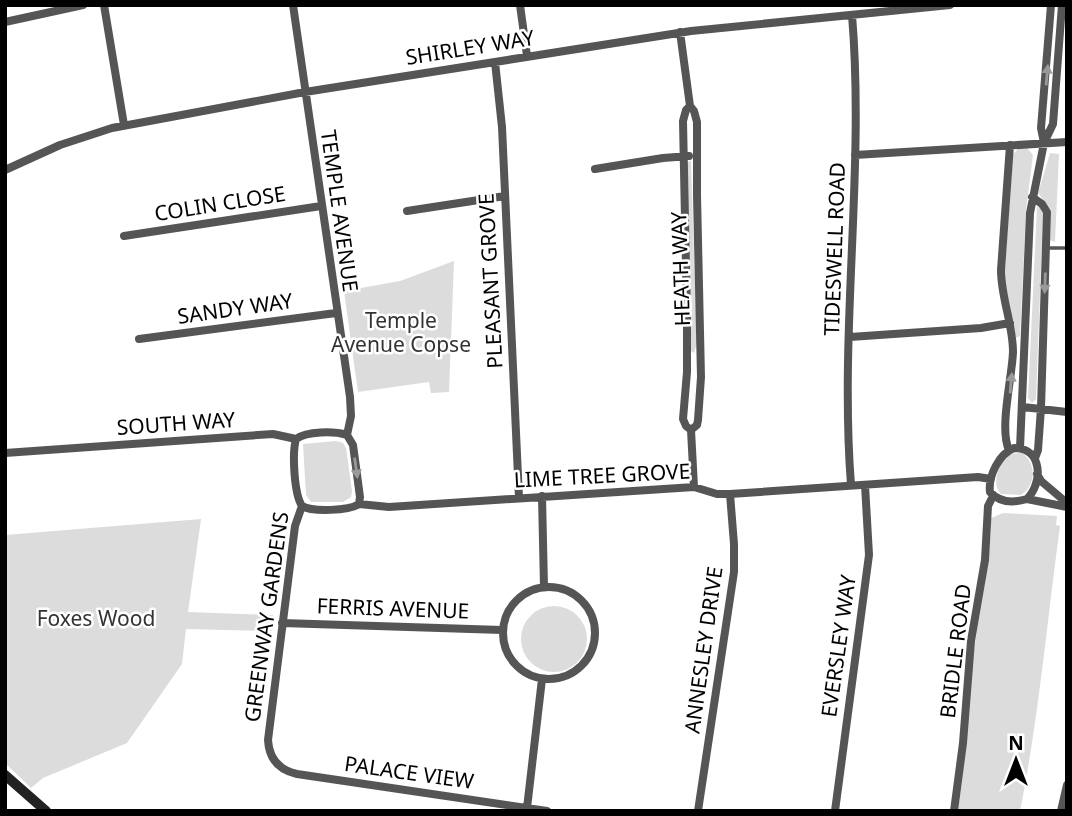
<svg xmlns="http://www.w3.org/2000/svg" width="1072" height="816" font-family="'Noto Sans',sans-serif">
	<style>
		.green { fill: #dcdcdc }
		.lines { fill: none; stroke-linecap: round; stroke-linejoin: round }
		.lane { stroke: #555; stroke-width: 3.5 }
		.street { stroke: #555; stroke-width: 8 }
		.secondary { stroke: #222; stroke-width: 10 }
		.oneway { fill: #999 }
		.labels { text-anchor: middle; stroke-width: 5; stroke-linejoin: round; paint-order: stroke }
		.street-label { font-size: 21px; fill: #000; stroke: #fff }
		.park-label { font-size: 21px; fill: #333; stroke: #fff }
	</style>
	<rect width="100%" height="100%" fill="#fff"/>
	<!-- green -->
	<path class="green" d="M1027 148 1033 155 1026 210 1020 336 1016 338 1004 282 1013 154 1018 149Z
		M1050 153 1059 154 1055 242 1050 240 1051 210 1038 193Z
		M691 161 697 343 694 353 691 351 687 162Z
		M1039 206 1043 213 1036 399 1032 403 1028 398 1037 207Z
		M454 261 449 392 431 393 429 382 358 392 344 291 400 281Z
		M336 441 343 443 346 448 352 491 351 497 343 502H311L306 495 303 444Z
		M1022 453C1037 463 1036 486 1021 495L1001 494C991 485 998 463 1009 455 1013 453 1017 453 1022 453Z
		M1003 513 1057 516 1056 525 1060 526C1047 621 1039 717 1020 811H958C966 758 968 704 974 651 980 606 991 563 991 518Z
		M201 519 188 612 273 615 271 631 186 629 182 664 127 743 43 778 31 788 5 763V535Z
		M521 639a33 33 0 1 1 66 0a33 33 0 1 1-66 0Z"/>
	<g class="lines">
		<!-- lane -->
		<path class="lane" d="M1046 248H1067"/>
		<!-- street -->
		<path class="street" d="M104 5 124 125
			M293 5 350 397 351 416 347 435 353 445 360 497 359 504
			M520 5 527 56
			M5 22 83 5
			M680 32 690 106 694 111 697 122V195L701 377 698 420 697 425 691 430 694 487
			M495 62 502 127 519 498
			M690 106 686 110 683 121 687 317V372L683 419 686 426 691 430
			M1044 143 1041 128 1051 5
			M855 155 1067 142
			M595 169 663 158 689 156
			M5 170 60 145 112 128 305 92 691 31 950 5
			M1032 197 1042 204 1047 212 1041 408 1038 450 1035 458
			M407 211 505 196
			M124 236 321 206
			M850 337 981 328 1010 323
			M139 339 336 313
			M1023 407 1067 412
			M296 439C292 453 294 494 302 506L295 526 268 740C269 759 279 770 297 774L547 811
			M1014 448C1043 448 1043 483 1027 499 1014 503 1000 503 990 492 988 476 999 454 1014 448Z
			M1020 448 1030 213 1044 143 1053 124 1062 5
			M1009 450C999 429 1012 378 1013 352 1013 324 1001 298 1001 270L1010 145
			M5 453 273 434 296 439C307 431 334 431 347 435
			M1037 474 1041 481 1067 503
			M851 485C839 329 865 171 852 15
			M542 496 544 587
			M1027 499 1067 507
			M302 506C312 512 349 511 359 504L389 507 694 487 717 494H730L978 477 991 479
			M503 633a46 46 0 1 1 92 0a46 46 0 1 1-92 0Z
			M282 623 502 630
			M527 808 542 679
			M698 811 734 572V544L730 494
			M835 811 869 555 865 485
			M954 811 963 743 971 641 985 560 988 506 993 496
			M1061 811 1067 785"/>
		<!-- secondary -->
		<path class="secondary" d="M5 775 46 811"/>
	</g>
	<!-- one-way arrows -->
	<defs><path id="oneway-solid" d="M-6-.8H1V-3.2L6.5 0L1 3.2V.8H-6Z" transform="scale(1.75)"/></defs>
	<g class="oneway">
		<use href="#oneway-solid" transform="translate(1047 75) rotate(-85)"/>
		<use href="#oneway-solid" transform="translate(1045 283) rotate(92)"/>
		<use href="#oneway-solid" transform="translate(1011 383) rotate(-85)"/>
		<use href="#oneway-solid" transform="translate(356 468) rotate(82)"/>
	</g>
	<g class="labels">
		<!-- street labels -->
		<g class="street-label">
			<text transform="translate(470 48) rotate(-9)" y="7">SHIRLEY WAY</text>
			<text transform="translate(220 204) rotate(-9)" y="7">COLIN CLOSE</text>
			<text transform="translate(339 211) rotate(82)" y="7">TEMPLE AVENUE</text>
			<text transform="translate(835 249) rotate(-88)" y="7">TIDESWELL ROAD</text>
			<text transform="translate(681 269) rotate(-92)" y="7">HEATH WAY</text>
			<text transform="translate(491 281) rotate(-93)" y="7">PLEASANT GROVE</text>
			<text transform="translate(235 309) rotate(-8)" y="7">SANDY WAY</text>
			<text transform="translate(176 424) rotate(-4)" y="7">SOUTH WAY</text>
			<text transform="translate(602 476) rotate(-3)" y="7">LIME TREE GROVE</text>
			<text transform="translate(393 609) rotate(2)" y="7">FERRIS AVENUE</text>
			<text transform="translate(267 617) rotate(-82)" y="7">GREENWAY GARDENS</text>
			<text transform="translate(839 646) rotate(-82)" y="7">EVERSLEY WAY</text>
			<text transform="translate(704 650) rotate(-82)" y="7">ANNESLEY DRIVE</text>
			<text transform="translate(956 651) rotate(-83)" y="7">BRIDLE ROAD</text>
			<text transform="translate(409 773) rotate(8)" y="7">PALACE VIEW</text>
		</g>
		<!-- park labels -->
		<g class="park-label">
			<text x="401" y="328">Temple<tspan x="401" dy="24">Avenue Copse</tspan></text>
			<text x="96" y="626">Foxes Wood</text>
		</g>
	</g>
	<!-- border -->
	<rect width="1072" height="816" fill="none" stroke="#000000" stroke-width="14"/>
	<!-- north arrow -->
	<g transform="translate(1016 760)" stroke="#ffffff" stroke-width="5" paint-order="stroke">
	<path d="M0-5L12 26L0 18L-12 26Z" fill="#000000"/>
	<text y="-10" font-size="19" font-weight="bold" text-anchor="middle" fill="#000000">N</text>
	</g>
</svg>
